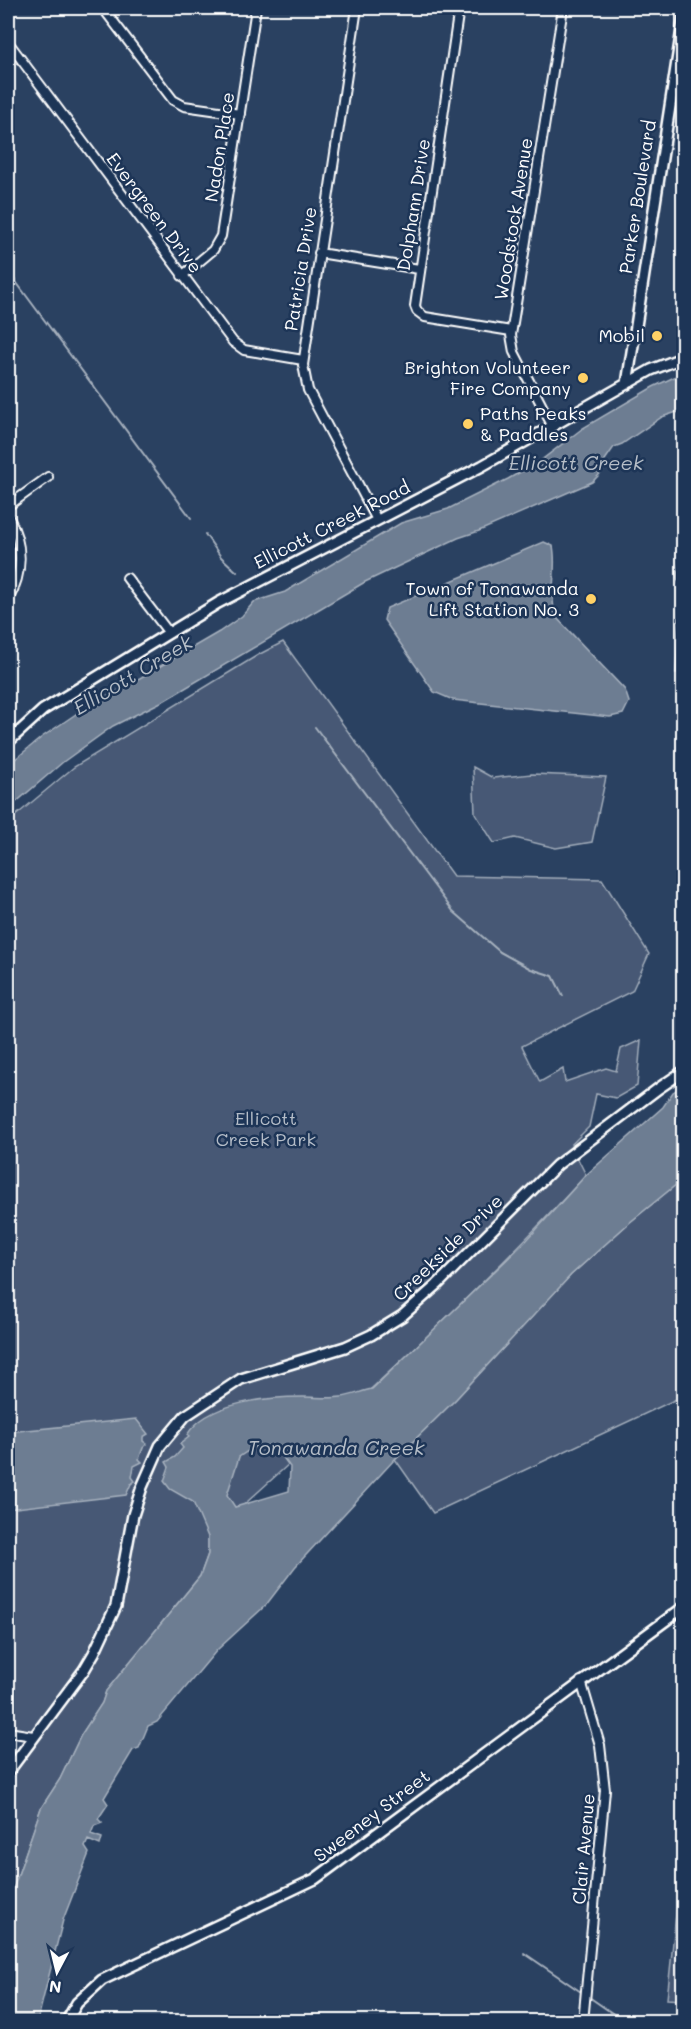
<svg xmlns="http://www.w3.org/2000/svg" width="691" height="2029" font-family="Mali,sans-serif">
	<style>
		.green { fill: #465975; stroke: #a2acba; stroke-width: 1.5 }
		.water { fill: #6d7d92; stroke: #a7b1be; stroke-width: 1.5; fill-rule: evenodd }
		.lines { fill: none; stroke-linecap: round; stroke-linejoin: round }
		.stream { stroke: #a7b1be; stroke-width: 2 }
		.minor-casing { stroke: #fff; stroke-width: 12 }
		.tertiary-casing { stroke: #fff; stroke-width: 14 }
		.minor { stroke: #1d3557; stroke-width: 8 }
		.tertiary { stroke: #1d3557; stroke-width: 9 }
		.poi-dot { fill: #ffd166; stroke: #1d3557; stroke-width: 2 }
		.labels { text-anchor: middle; stroke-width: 5; stroke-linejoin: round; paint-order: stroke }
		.street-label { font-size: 18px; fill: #fff; stroke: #1d3557 }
		.poi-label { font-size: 18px; fill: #fff; stroke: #1d3557; text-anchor: end }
		.park-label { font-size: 18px; fill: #b5bdc8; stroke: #1d3557 }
		.water-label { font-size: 20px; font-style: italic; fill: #b6bec8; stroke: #1d3557 }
	</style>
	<rect width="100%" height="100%" fill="#2a4161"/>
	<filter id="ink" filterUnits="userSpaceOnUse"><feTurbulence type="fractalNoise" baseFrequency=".0167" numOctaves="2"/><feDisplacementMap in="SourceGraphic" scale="12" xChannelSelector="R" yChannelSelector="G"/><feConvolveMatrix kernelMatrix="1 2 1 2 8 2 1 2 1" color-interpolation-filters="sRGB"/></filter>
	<g filter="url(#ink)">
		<!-- green -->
		<path class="green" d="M283 642 453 876 602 879 649 954 632 991 522 1046 540 1082 563 1069 565 1082 606 1068 616 1071 621 1049 641 1040 637 1086 616 1098 596 1094 589 1127 571 1145 586 1175C468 1304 338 1420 208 1537V1554L200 1576 106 1691 102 1703 81 1735 60 1779 41 1808 8 1904V1774L32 1736 8 1732V822L74 767 258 655Z
			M473 767 493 778 532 774 606 777 592 842 556 848 515 838 494 843 475 813Z
			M683 1179V1396L433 1513 395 1459 456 1399 571 1275 629 1223Z
			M683 1848V2000L667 1999Z"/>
		<!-- water -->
		<path class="water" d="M683 373V410L662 417 622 444 614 447 605 460C607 469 598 476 592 482L479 531 458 538 365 582 165 700 113 726 63 762 8 809V765L42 737 104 695 109 696 219 632 242 616 254 602 285 592 401 523 448 509 508 479 540 461 583 428 653 387Z
			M544 542 553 546C558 571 548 593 556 617L625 690 629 702 623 714 610 717 453 700 434 692 384 620 387 608Z
			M683 1086V1179L629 1223 571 1275 456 1399 395 1459 295 1567 266 1605 217 1650 157 1722 148 1726 139 1748 133 1750 104 1798 108 1804 98 1819 102 1823 94 1826 91 1834 102 1838 100 1845 88 1840 85 1847 89 1853 63 1920 38 2019 37 2021H8V1904L41 1808 60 1779 81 1735 102 1703 106 1691 200 1576 208 1554V1537L193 1502 170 1489 164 1481 169 1467 166 1462 175 1457 183 1448 180 1444 189 1437 187 1435C207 1402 268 1397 303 1397 315 1397 329 1399 341 1397 351 1396 362 1391 372 1389L526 1241 586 1175 663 1107 673 1092ZM274 1445 290 1467 289 1491 235 1507 227 1495 239 1457 254 1447Z
			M136 1419 148 1434 143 1437V1441L147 1444 143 1448 139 1459 142 1462 134 1466 132 1477 135 1481 131 1484 126 1495 8 1509V1432Z"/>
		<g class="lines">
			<!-- stream -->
			<path class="stream" d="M8 271 191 518
				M678 412 684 419
				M205 534 221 557 237 572
				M676 673 681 588 677 577 680 563 684 519
				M315 727 453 911 500 952 531 969 553 976 563 996
				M524 1953 584 1994
				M589 1997 625 2022"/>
			<defs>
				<path id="minor" d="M103 8 173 100 184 106 240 114
					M357 8 303 365 308 390 377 520
					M459 8 415 306 417 311 425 317 511 331
					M8 42 233 342 244 350 303 360
					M319 253 419 269
					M182 276 213 250 221 236 256 8
					M553 427 514 352 511 335 563 8
					M8 506 48 477
					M8 516C23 543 24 572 8 600
					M127 578 169 633
					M581 1681 600 1745 605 1790 583 2022
					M8 1732 33 1736"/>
				<path id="tertiary" d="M627 384 684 16
					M8 742 43 710 218 603 482 466 651 370 684 357
					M8 1772 84 1670 94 1653 116 1606 133 1515 142 1487 160 1446 185 1416 241 1379 345 1347 371 1335 402 1316 437 1285 557 1165 659 1088 684 1071
					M66 2022 77 2003 102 1980 315 1879 684 1607"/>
			</defs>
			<!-- minor casing -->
			<use href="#minor" class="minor-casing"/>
			<!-- tertiary casing -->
			<use href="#tertiary" class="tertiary-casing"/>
			<!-- minor -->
			<use href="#minor" class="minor"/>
			<!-- tertiary -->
			<use href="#tertiary" class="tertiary"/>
		</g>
	</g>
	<!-- markers -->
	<g class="poi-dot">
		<circle cx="657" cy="336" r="6"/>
		<circle cx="583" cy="378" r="6"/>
		<circle cx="468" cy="424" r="6"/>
		<circle cx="591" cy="599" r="6"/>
	</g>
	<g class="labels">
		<!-- street labels -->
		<g class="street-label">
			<text transform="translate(220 147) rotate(-81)" y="6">Nadon Place</text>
			<text transform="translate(638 197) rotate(-81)" y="6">Parker Boulevard</text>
			<text transform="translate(414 205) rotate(-81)" y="6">Dolphann Drive</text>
			<text transform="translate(154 213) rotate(53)" y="6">Evergreen Drive</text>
			<text transform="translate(514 219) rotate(-81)" y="6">Woodstock Avenue</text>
			<text transform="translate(301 269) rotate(-81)" y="6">Patricia Drive</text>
			<text transform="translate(332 525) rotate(-27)" y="6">Ellicott Creek Road</text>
			<text transform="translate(448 1248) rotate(-44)" y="6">Creekside Drive</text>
			<text transform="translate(372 1816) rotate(-37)" y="6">Sweeney Street</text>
			<text transform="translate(584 1849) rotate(-85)" y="6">Clair Avenue</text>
		</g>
		<!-- poi labels -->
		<g class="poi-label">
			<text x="645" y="342">Mobil</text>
			<text x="571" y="374">Brighton Volunteer<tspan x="571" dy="21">Fire Company</tspan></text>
			<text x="480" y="420" text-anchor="start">Paths Peaks<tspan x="480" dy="21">&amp; Paddles</tspan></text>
			<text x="579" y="595">Town of Tonawanda<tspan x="579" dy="21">Lift Station No. 3</tspan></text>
		</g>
		<!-- park labels -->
		<g class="park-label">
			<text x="266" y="1125">Ellicott<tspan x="266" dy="21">Creek Park</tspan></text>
		</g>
		<!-- water labels -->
		<g class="water-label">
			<text x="576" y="470">Ellicott Creek</text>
			<text transform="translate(133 675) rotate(-31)" y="7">Ellicott Creek</text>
			<text x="336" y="1455">Tonawanda Creek</text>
		</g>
	</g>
	<!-- margin -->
	<rect width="691" height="2029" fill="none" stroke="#1d3557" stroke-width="30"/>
	<rect x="15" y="15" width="661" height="1999" fill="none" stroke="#fff" stroke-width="2" filter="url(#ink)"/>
	<!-- north arrow -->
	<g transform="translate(57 1972) rotate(187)" stroke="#1d3557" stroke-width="4.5" paint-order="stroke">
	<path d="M0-4.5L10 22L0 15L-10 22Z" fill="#ffffff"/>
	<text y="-9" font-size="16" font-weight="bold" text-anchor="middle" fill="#ffffff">N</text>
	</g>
</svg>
